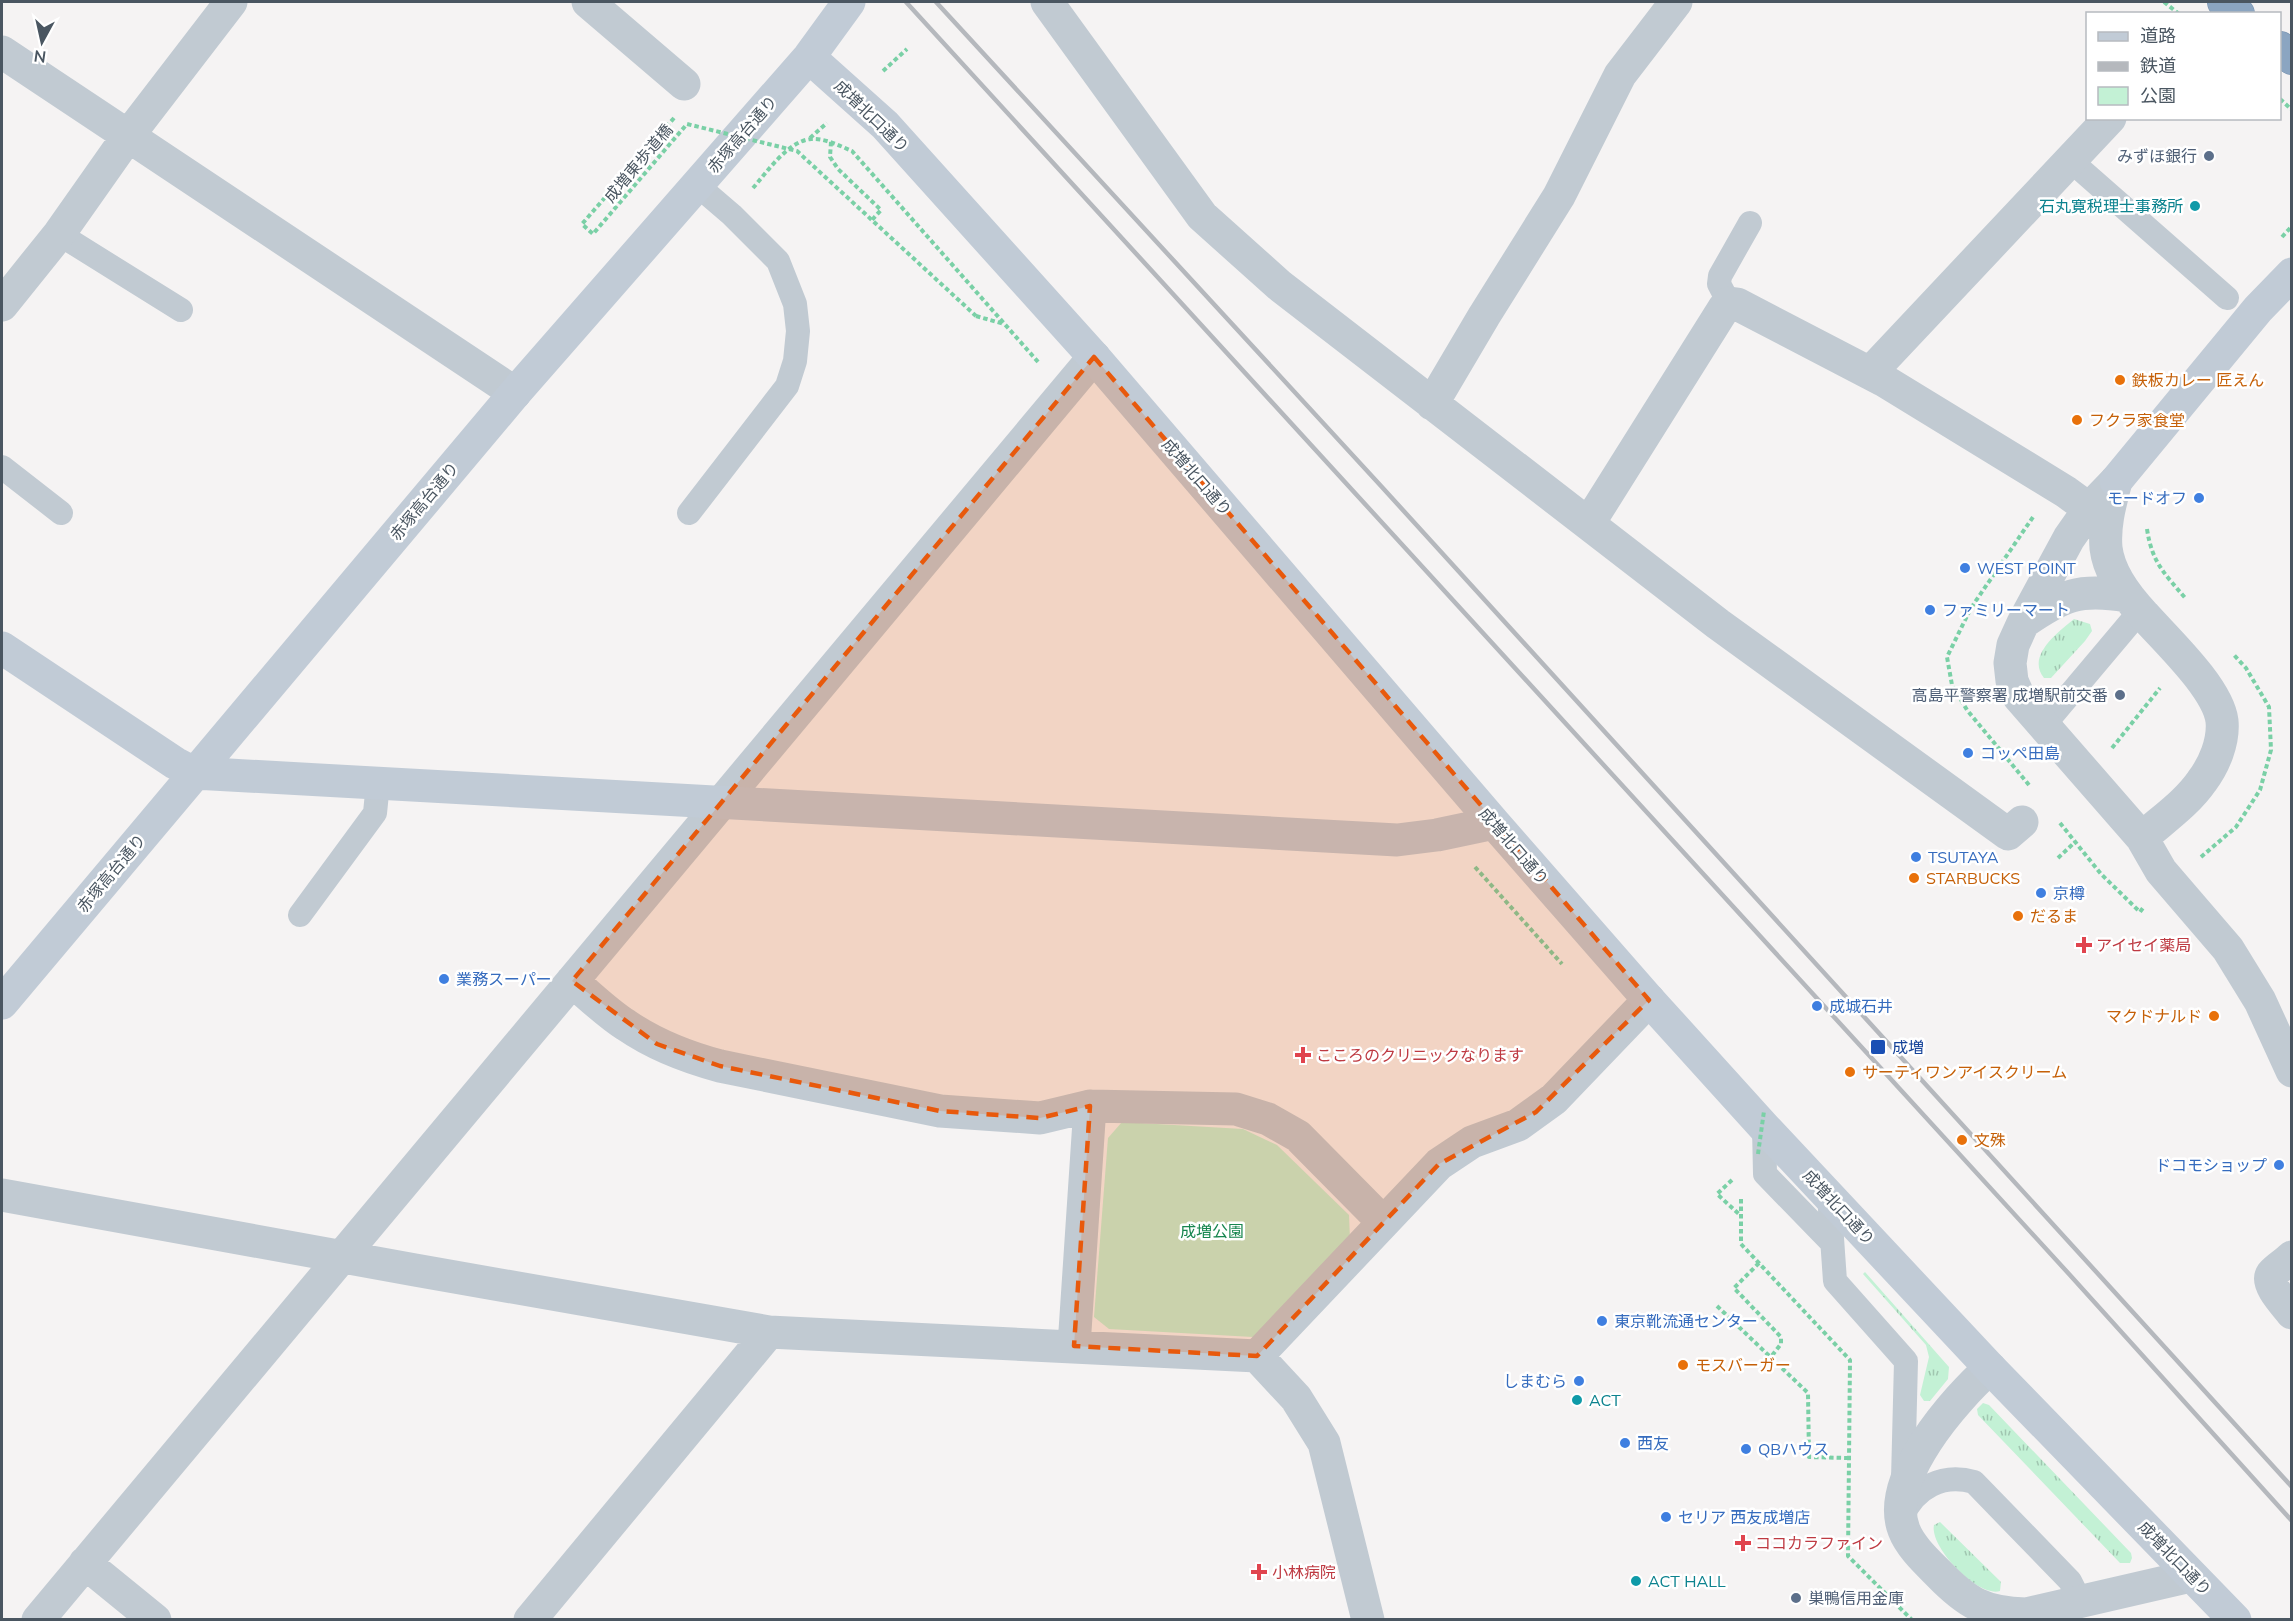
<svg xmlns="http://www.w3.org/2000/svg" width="2293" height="1621" font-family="Mulish,'Noto Sans JP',sans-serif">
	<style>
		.grass { fill: url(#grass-tufts) }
		.park { fill: #c3f1d5 }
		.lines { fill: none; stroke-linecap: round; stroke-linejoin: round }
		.highway-casing { stroke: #7690ad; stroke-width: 34 }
		.path { stroke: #7ad0a6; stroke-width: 4; stroke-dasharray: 4.5 3; stroke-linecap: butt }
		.lane { stroke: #c1cad2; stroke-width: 24 }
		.street { stroke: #c1cad2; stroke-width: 33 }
		.secondary { stroke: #c1cbd6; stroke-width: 33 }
		.highway { stroke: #8ba5c1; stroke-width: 33 }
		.rail { stroke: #b5b8bd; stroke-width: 4.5 }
		.path-bridge { stroke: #7ad0a6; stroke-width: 4; stroke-dasharray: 4.5 3; stroke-linecap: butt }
		.marked { fill: #e8590c; fill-opacity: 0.2; stroke: #e8590c; stroke-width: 4.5; stroke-dasharray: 12 8; stroke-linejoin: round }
		.service-dot { fill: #5c6f8a; stroke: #fff; stroke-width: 2 }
		.culture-dot { fill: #0f9aa8; stroke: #fff; stroke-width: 2 }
		.food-dot { fill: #e8710a; stroke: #fff; stroke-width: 2 }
		.shop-dot { fill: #3f7fe0; stroke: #fff; stroke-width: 2 }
		.health-dot { fill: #e0444e; stroke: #fff; stroke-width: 2 }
		.transit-dot { fill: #1a4fb4; stroke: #fff; stroke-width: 2 }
		.labels { text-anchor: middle; stroke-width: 5; stroke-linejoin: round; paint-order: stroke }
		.street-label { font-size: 16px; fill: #4a5661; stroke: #fff }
		.service-label { font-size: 16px; fill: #4e5e75; stroke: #fff; text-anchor: end }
		.culture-label { font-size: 16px; fill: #0d838f; stroke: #fff; text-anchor: start }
		.food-label { font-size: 16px; fill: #c56008; stroke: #fff; text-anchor: start }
		.shop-label { font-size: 16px; fill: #366cbe; stroke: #fff; text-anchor: start }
		.health-label { font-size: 16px; fill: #be3a42; stroke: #fff; text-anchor: start }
		.transit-label { font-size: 16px; fill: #164399; stroke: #fff; text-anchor: start }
		.park-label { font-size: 16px; fill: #17864f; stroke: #fff }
	</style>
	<defs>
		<pattern id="grass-tufts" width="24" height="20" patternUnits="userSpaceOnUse" patternTransform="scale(1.5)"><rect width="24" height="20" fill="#c3f1d5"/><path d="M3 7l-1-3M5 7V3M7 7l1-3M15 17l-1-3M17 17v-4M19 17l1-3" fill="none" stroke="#a0c6b0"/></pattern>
	</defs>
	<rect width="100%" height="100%" fill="#f5f3f3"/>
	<!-- grass -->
	<path class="grass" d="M2074 619 2090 624 2092 631 2085 641 2051 678H2044C2026 656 2058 632 2074 619Z
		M1865 1272 1949 1367 1948 1379 1930 1401H1924L1920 1395 1929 1357 1926 1345 1863 1274Z
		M1983 1403 1989 1405 2131 1553 2132 1558 2130 1563H2120L1978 1415 1977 1409Z
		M1940 1522 2001 1582 2000 1591C1978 1598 1929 1547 1934 1525Z"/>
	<!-- park -->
	<path class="park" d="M1122 1122 1243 1129 1277 1145 1349 1215 1350 1240 1253 1337 1109 1329 1094 1317 1108 1138Z"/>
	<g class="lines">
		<defs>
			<path id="highway" d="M2224 2 2238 14
				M2280 48 2292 58"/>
		</defs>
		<!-- highway casing -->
		<use href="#highway" class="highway-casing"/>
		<!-- path -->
		<path class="path" d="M2164 2 2179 14
			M883 71 907 49
			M2280 99 2292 110
			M810 138 827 123
			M831 142 830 157 838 169 881 210 872 220
			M753 188C767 172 788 141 811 139 825 138 840 146 852 151L1039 363
			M2282 237 2292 226
			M976 316 1004 324
			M2147 529C2152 563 2165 574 2186 599
			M2112 748 2160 688
			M2029 785 1967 710 1952 685 1947 657 1971 608 2033 517
			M2060 823 2101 874 2140 912 2143 908
			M2201 857 2236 827 2260 790 2271 750 2269 707 2246 668 2234 655
			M2058 858 2075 842
			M1475 867 1562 964
			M1732 1180 1717 1194 1740 1215
			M1741 1199V1244L1850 1360 1848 1556 1912 1620
			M1759 1263 1734 1288 1781 1337V1344L1770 1358
			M1717 1306 1808 1393 1809 1457 1848 1458"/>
		<!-- lane -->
		<path class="lane" d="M2071 161 2227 298
			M59 234 181 310
			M1729 303 1719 284 1720 276 1750 223
			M2 467 61 513
			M689 513 787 386 795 361 798 331 795 304 778 261 732 215 697 185
			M2044 725 2140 611
			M300 915 375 813 378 783
			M1764 1127 1765 1174 1832 1243
			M1829 1195 1835 1281 1906 1361 1903 1479
			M1902 1517C1915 1487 1943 1473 1974 1482L2070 1581 2080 1601"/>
		<!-- street -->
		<path class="street" d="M588 2 684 84
			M1047 2 1202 216 1279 285 1718 624 2008 834 2022 822
			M2 52 515 393
			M2 305 59 234 128 136 231 2
			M1870 373 2110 118
			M1432 404 1484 316 1559 196 1620 75 1676 2
			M2116 481C2110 504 2104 525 2106 548 2109 574 2127 597 2144 615 2166 640 2218 688 2222 721 2224 742 2214 765 2202 781 2187 803 2162 820 2142 838L2019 697 2012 681 2010 663 2013 645 2023 623 2069 538 2090 508Z
			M1589 523 1724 308 1729 303 1737 304 1883 380 2066 492 2106 521
			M2024 622C2063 595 2079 588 2127 596
			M2142 838 2161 871 2228 949 2260 1001 2292 1071
			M572 981C590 996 607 1013 626 1025 655 1045 686 1057 720 1066L940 1111 1040 1118 1090 1106 1236 1109 1268 1119 1298 1136 1383 1222
			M2 1195 415 1270 769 1332 1257 1356 1296 1398 1324 1443 1368 1620
			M2292 1257C2286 1263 2277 1268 2272 1274 2265 1284 2286 1305 2292 1313
			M1074 1346 1090 1106
			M1257 1356 1439 1164 1472 1142 1518 1125 1554 1099 1649 1000
			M1990 1368C1955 1399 1884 1479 1904 1530 1910 1546 1926 1561 1938 1573 1967 1603 1984 1613 2026 1614L2191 1576
			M85 1563 155 1620
			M38 1620 1094 357
			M530 1620 769 1332"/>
		<!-- secondary -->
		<path class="secondary" d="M809 57 885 125 1094 357 1494 823 1649 1000 1764 1127 1990 1368 2235 1620
			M2116 481 2258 309 2292 274
			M2 648 175 763 194 773 1397 840 1437 835 1494 823
			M2 1003 515 393 809 57 849 2"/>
		<!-- highway -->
		<use href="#highway" class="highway"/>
		<!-- rail -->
		<path class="rail" d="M906 2 2069 1274 2292 1521
			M936 2 1381 486 2292 1487"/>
		<!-- path-bridge -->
		<path class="path-bridge" d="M674 118 582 224 593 234 687 124 797 151 976 316
			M1758 1154 1764 1111"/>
	</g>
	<!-- marked area -->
	<path class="marked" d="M1094 357 1649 1000 1536 1112 1439 1164 1257 1356 1074 1346 1090 1106 1040 1118 940 1111 720 1066 657 1044 572 981Z"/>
	<!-- markers -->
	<g class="service-dot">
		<circle cx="2209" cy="156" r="6"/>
		<circle cx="2120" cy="695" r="6"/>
		<circle cx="1796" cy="1598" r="6"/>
	</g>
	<g class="culture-dot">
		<circle cx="2195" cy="206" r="6"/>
		<circle cx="1577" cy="1400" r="6"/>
		<circle cx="1636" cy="1581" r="6"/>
	</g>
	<g class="food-dot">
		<circle cx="2120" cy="380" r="6"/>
		<circle cx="2077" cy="420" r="6"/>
		<circle cx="1914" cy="878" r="6"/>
		<circle cx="2018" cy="916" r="6"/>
		<circle cx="2214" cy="1016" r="6"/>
		<circle cx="1850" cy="1072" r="6"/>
		<circle cx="1962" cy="1140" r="6"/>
		<circle cx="1683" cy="1365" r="6"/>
	</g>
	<g class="shop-dot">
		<circle cx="2199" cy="498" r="6"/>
		<circle cx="1965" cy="568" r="6"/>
		<circle cx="1930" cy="610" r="6"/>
		<circle cx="1968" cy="753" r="6"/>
		<circle cx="1916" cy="857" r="6"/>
		<circle cx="2041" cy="893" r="6"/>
		<circle cx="444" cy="979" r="6"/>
		<circle cx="1817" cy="1006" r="6"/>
		<circle cx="2279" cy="1165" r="6"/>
		<circle cx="1602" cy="1321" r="6"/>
		<circle cx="1579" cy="1381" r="6"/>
		<circle cx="1625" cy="1443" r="6"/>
		<circle cx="1746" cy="1449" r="6"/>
		<circle cx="1666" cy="1517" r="6"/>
	</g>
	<g class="health-dot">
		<path d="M2081 936h6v6h6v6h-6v6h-6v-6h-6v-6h6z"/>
		<path d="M1300 1046h6v6h6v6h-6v6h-6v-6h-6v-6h6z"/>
		<path d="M1740 1534h6v6h6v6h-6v6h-6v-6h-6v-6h6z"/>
		<path d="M1256 1563h6v6h6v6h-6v6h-6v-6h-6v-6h6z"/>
	</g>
	<rect class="transit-dot" x="1870" y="1039" width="16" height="16" rx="3"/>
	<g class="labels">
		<!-- street labels -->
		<g class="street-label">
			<text transform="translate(872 116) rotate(44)" y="6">成増北口通り</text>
			<text transform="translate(742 134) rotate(-49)" y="6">赤塚高台通り</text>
			<text transform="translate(638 163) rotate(-50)" y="6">成増東歩道橋</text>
			<text transform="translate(1197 477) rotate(49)" y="6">成増北口通り</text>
			<text transform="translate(424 501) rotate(-50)" y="6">赤塚高台通り</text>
			<text transform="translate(1514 846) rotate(49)" y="6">成増北口通り</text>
			<text transform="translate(111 873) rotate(-50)" y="6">赤塚高台通り</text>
			<text transform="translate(1839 1207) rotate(47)" y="6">成増北口通り</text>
			<text transform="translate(2175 1558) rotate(46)" y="6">成増北口通り</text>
		</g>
		<!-- service labels -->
		<g class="service-label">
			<text x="2197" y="162">みずほ銀行</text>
			<text x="2108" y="701">高島平警察署 成増駅前交番</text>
			<text x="1808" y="1604" text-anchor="start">巣鴨信用金庫</text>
		</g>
		<!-- culture labels -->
		<g class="culture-label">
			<text x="2183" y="212" text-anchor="end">石丸寛税理士事務所</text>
			<text x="1589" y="1406">ACT</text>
			<text x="1648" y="1587">ACT HALL</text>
		</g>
		<!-- food labels -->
		<g class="food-label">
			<text x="2132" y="386">鉄板カレー 匠えん</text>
			<text x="2089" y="426">フクラ家食堂</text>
			<text x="1926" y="884">STARBUCKS</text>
			<text x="2030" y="922">だるま</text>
			<text x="2202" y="1022" text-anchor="end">マクドナルド</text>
			<text x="1862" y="1078">サーティワンアイスクリーム</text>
			<text x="1974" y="1146">文殊</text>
			<text x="1695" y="1371">モスバーガー</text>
		</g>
		<!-- shop labels -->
		<g class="shop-label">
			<text x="2187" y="504" text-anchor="end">モードオフ</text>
			<text x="1977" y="574">WEST POINT</text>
			<text x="1942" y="616">ファミリーマート</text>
			<text x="1980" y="759">コッペ田島</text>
			<text x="1928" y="863">TSUTAYA</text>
			<text x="2053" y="899">京樽</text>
			<text x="456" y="985">業務スーパー</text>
			<text x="1829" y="1012">成城石井</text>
			<text x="2267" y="1171" text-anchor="end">ドコモショップ</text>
			<text x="1614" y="1327">東京靴流通センター</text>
			<text x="1567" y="1387" text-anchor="end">しまむら</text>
			<text x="1637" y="1449">西友</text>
			<text x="1758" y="1455">QBハウス</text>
			<text x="1678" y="1523">セリア 西友成増店</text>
		</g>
		<!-- health labels -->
		<g class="health-label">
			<text x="2096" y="951">アイセイ薬局</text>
			<text x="1316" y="1061">こころのクリニックなります</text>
			<text x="1755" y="1549">ココカラファイン</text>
			<text x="1272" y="1578">小林病院</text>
		</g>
		<!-- transit labels -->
		<g class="transit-label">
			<text x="1892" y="1053">成増</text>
		</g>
		<!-- park labels -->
		<g class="park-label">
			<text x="1212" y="1237">成増公園</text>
		</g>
	</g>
	<!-- border -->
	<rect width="2293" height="1621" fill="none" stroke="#4a5661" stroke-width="6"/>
	<!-- legend -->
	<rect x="2086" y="12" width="195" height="108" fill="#ffffff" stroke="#b7bbc0" stroke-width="1.5"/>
	<rect x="2098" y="32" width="30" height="9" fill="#c1cbd6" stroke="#b7bbc0" stroke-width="1.5"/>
	<text x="2140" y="42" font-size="18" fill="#4a5661">道路</text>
	<rect x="2098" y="62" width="30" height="9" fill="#b5b8bd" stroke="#b7bbc0" stroke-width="1.5"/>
	<text x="2140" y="72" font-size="18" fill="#4a5661">鉄道</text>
	<rect x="2098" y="87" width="30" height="18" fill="#c3f1d5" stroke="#b7bbc0" stroke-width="1.5"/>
	<text x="2140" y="102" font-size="18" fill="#4a5661">公園</text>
	<!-- north arrow -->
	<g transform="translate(42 42) rotate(188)" stroke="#ffffff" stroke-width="4.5" paint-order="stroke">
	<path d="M0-4.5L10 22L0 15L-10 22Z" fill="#4a5661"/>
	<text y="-9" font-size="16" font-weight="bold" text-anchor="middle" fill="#4a5661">N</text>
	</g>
</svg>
